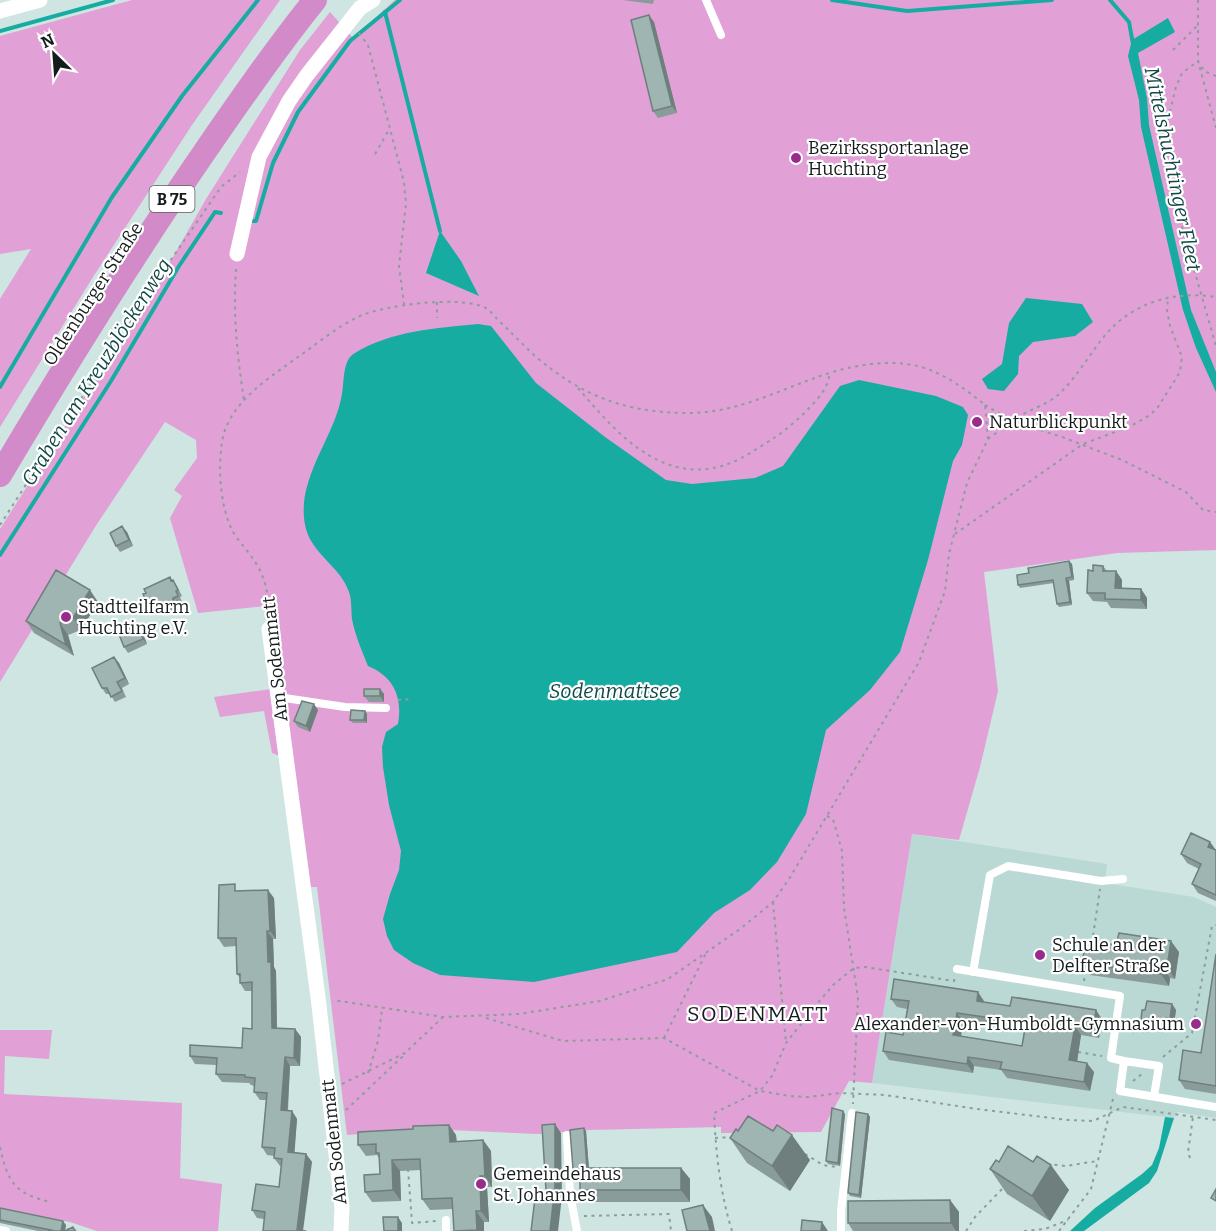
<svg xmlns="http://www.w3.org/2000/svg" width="1216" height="1231" font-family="Bitter,serif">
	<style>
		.built { fill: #bad9d5 }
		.green { fill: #e1a0d6 }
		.water { fill: #16aca1 }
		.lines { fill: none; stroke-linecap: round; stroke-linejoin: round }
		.stream { stroke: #16aca1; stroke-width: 4 }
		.path { stroke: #8c9e9b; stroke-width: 2; stroke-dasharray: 3 4.5; stroke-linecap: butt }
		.service { stroke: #fff; stroke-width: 8 }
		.minor { stroke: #fff; stroke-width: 15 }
		.trunk { stroke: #d38ac8; stroke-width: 24 }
		.wall { fill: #899c99; fill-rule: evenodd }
		.shaded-wall { fill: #6f7f7d }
		.building { fill: #9fb5b2; stroke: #6f7f7d; stroke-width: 1.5; fill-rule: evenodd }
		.poi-dot { fill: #982b8c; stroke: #fff; stroke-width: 2 }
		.labels { text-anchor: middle; stroke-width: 4.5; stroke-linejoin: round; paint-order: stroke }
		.shield { fill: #fff; stroke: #5b6160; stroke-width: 1.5 }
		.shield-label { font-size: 16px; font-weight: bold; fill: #151d1c }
		.poi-label { font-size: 18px; fill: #151d1c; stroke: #fff; text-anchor: start }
		.street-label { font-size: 18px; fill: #151d1c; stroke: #fff }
		.water-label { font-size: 20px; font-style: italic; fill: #114a45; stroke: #fff }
		.quarter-label { font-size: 21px; letter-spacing: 1.5px; fill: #151d1c; stroke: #fff }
	</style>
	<rect width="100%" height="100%" fill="#cee5e2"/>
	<!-- built -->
	<path class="built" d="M912 834 1107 864 1105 883 1194 897 1216 907V1118L1177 1112 1174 1118 872 1083Z"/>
	<!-- green -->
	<path class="green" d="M132 0H280L192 125 93 277 0 427V299L31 249 0 254V36Z
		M395 0H1216V550L1117 553 984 572 998 691 980 767 959 840 912 834 872 1083 849 1081 821 1132 721 1133V1127L589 1130 538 1134 428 1129 347 1135 317 887H297L280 756 272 753 264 711 220 717 214 697 271 689V651L265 606 198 613 170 518 182 496 174 490 197 458 196 440 165 422 97 524 0 682V529L173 257 206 199 300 50 330 12 353 38Z
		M0 1030H52L49 1059 5 1056 4 1094 182 1103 180 1178 222 1184 218 1231H97L70 1222 0 1209Z"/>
	<!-- water -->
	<path class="water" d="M1168 18 1175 32 1138 53 1147 98 1149 125 1191 310 1216 372V392L1196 348 1183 310 1141 127 1139 100 1128 56 1132 40Z
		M440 231 461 261 479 296 426 273Z
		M1026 298 1082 304 1093 322 1075 336 1033 342 1019 356 1018 374 1004 391 988 389 982 379 1002 364 1009 323Z
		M478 324 491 326 536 383 605 437 666 480 692 484 755 478 783 466 840 386 859 380 936 396 963 407 968 415 962 445 953 461 928 560 900 652 870 690 826 730 806 814 777 862 750 890 714 913 677 952 534 982 440 975 413 963 394 950 387 936 383 919 390 894 399 870 401 851 389 805 383 767 382 747 386 732 398 724C403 697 393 676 368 666 362 651 355 635 352 619 351 610 352 600 349 592 341 567 313 555 306 529 294 482 332 442 341 399 345 386 341 360 355 353 391 331 436 328 478 324Z
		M1165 1117 1174 1118 1157 1171 1149 1183 1084 1231H1070L1095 1208 1142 1174 1152 1165 1159 1148Z"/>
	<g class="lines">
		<!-- stream -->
		<path class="stream" d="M832 0 907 11 1052 0
			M1110 0 1129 22 1133 44
			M385 12 440 231
			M0 31 113 0
			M252 221H256L273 163 298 112 350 41 400 0
			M0 387 112 197 182 96 258 0
			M0 555 111 381 179 266 215 212 221 213"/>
		<!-- path -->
		<path class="path" d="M1198 0V61L1216 128
			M359 33 368 45 404 182 406 203 399 266 404 304
			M1173 50 1198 25
			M1216 76 1204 71 1198 61 1182 73 1176 87 1166 128 1167 161 1173 196 1216 346
			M375 154 390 128
			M236 269C233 313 237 356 244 400
			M437 302V318
			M578 388C614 430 659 484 722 466 740 461 759 447 774 438 788 429 820 401 826 386 828 383 829 377 830 373
			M985 405 1012 421C1026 410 1046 406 1059 394 1076 378 1088 357 1102 339 1129 304 1172 290 1216 297
			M988 439 1012 421 1062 437 1122 460 1186 492 1203 510 1216 512
			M0 525 166 267 221 187 240 172
			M955 534 1083 444 1131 426 1150 415 1158 407 1180 372 1182 357 1170 326 1167 311 1168 297
			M269 615C268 588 265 574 248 552 243 545 236 538 232 530 220 505 218 469 222 442 228 403 269 378 298 357 318 343 338 326 360 316 385 305 461 295 486 308 490 310 494 316 497 319 510 331 522 344 535 356 582 396 624 412 685 413 731 414 771 394 812 379 840 368 877 360 906 364 936 367 963 387 985 405L988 439 967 483 949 554 945 591 919 662 789 879 773 902 740 929 668 979 600 1001 519 1014 443 1017 333 1000
			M398 700 412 699
			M827 816 833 819 842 851 844 908 858 998 853 1104
			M773 902 786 1043
			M1092 943 1100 889
			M1084 981 1086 966
			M486 1018 563 1041 664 1038 760 1091 789 1096 808 1097 840 1093 885 1095 977 1109 1068 1120 1093 1121 1123 1107 1216 1120
			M664 1038 707 951
			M1078 1052 1102 1056
			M1163 1057 1192 1033 1212 926 1216 925
			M368 1073 378 1041 382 1009
			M1133 1081 1142 1074
			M342 1084 405 1053 443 1017
			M346 1110 403 1056
			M715 1138 733 1137
			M0 1147C8 1183 15 1194 51 1202
			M805 1154 823 1165 836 1167
			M1190 1158 1188 1152 1193 1117
			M1047 1164 1066 1166 1097 1161
			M408 1169 412 1223 436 1221
			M584 1216 669 1214 671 1231
			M67 1231 68 1229 80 1231
			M732 1231C720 1192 716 1154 714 1113L760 1091 772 1076 786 1043 817 1004 833 985 854 968 865 967 954 981 955 978
			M966 1231 975 1217 1003 1188
			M1024 1231 1045 1229 1068 1220
			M1059 1231 1091 1189 1113 1099"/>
		<!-- service -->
		<path class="service" d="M706 0 721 35
			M278 697 345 707 386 708
			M957 969 1120 996 1111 1058 1124 1061
			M973 972 990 875 1008 866 1101 881 1123 879
			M1154 1096 1159 1066 1124 1061 1120 1091 1216 1107
			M567 1135 570 1194 577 1231
			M446 1220V1231
			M0 1230 6 1231
			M841 1231V1211L852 1113"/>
		<!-- minor -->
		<path class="minor" d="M0 11 40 0
			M237 254 259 157 289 101 307 75 360 8 373 0
			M269 629 318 997 342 1207 341 1231"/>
		<!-- trunk -->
		<path class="trunk" d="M0 475C67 362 136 251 210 144 244 95 278 46 315 0"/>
	</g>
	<!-- wall -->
	<path class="wall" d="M623 0H654L653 4Z
		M654 22 677 113 658 118 653 111Z
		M127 532 133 546 120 552 116 546Z
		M1069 561 1072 564 1074 580 1069 581 1072 605 1059 607 1057 604 1054 583 1020 588 1018 585 1029 573Z
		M1103 566 1107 571H1116L1122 580V588L1141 589 1147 598V609L1111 608 1107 602 1093 601 1087 593 1093 571Z
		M170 577 177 586 182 596 180 597 182 602 177 604 178 608 165 614 163 610 157 613 155 610 152 611 148 605Z
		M98 602 81 630 68 635 74 656 34 633 26 621Z
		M137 626 142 632 147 644 128 653 124 647Z
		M114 657 119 663 129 684 122 688 126 697 115 702 110 694H106L102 688Z
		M380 689 384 694V702H369L364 696Z
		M318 710 310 732 298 727 294 721Z
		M365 711 367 714V723H353L350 720Z
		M1210 842 1216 850V901L1198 893 1192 884 1199 869 1187 863 1181 854Z
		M239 891 274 898 276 939H273L274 967 276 971 277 1028 295 1029 301 1037 300 1066H290L288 1111H292L297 1119 294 1152 306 1154 312 1162 264 1219 257 1218 252 1210 279 1187 281 1166H280L274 1158V1156L267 1155 262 1147 266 1100H260L254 1092V1086L251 1085 249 1083 222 1082 216 1074V1065L195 1064 190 1056 242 1048 252 1029V991H245L240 983V978L237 974 236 946 224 947 218 938Z
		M1116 945 1179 952 1175 979 1170 978 1169 986 1090 975 1082 963Z
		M1216 954V1094L1185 1089 1179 1080 1201 1053Z
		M891 999 984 1001V1002L1102 1019 1099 1038 1081 1035 1077 1061 1094 1072 1090 1091 1007 1078 1001 1070 974 1066 973 1073 889 1060 883 1051 903 1035 907 1009 897 1007ZM963 1022 1024 1031 1022 1046 961 1036Z
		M1172 1004 1176 1010 1174 1024H1170L1169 1029 1145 1026 1141 1020 1145 1010Z
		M845 1114 840 1166 828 1164 826 1161Z
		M868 1114 870 1117 861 1198 850 1196 848 1193Z
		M449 1125 456 1135 457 1142 483 1140 491 1151 492 1187H487L489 1222H484V1231H454L453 1209 430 1210 422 1199 421 1170 400 1171 401 1201 372 1202 365 1192 380 1174 379 1158 377 1155 366 1156 358 1145 413 1129Z
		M584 1128 586 1131 589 1168H681L690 1179V1202H588L580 1190V1171L575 1172 573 1169Z
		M738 1131H773L810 1160 790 1191 747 1163 730 1138Z
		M999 1162H1033L1069 1190 1050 1221 1007 1194 990 1169Z
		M950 1200 959 1212V1231H853L848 1223Z
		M0 1208 66 1225 65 1231H38L0 1223Z"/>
	<!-- shaded-wall -->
	<path class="shaded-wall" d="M649 15 654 22 677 113 672 106Z
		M122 526 127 532 133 546 129 540Z
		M1069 561 1072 564 1074 580 1072 577Z
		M1116 571 1122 580 1121 597 1115 588Z
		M1066 578 1069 581 1072 605 1070 602Z
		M1141 589 1147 598V609L1141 600Z
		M90 590 98 602 81 630 73 618Z
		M173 598 177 604 178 608 173 602Z
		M60 623 68 635 74 656 66 645Z
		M137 626 142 632 147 644 143 639Z
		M114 657 119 663 129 684 125 678Z
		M380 689 384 694V702L380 696Z
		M314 704 318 710 310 732 306 726Z
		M365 711 367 714V723L364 720Z
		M1210 842 1216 851 1208 847Z
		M268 890 274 898 276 939 270 931Z
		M267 931 273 939 274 967 276 971 277 1036 272 1028Z
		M1171 941 1179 952 1175 979 1167 967Z
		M1162 967 1170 978 1169 986 1161 974Z
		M978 992 984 1001 983 1010 977 1001Z
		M1172 1004 1176 1010 1174 1024 1170 1018Z
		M1096 1010 1102 1019 1099 1038 1093 1029Z
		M957 1013 963 1022 960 1044 953 1035Z
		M1166 1018 1170 1024 1169 1029 1165 1023Z
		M1075 1026 1081 1035 1076 1069 1069 1060Z
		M295 1029 301 1037 300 1066 294 1058Z
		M285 1057 290 1066 287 1118 281 1110Z
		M968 1057 974 1066 973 1073 967 1064Z
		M1087 1063 1094 1072 1090 1091 1084 1082Z
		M292 1111 297 1119 294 1160 288 1152Z
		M843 1111 845 1114 840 1166 838 1163Z
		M868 1114 870 1117 861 1198 859 1195Z
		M555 1124 561 1133 562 1196 558 1231H550Z
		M449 1125 456 1135 457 1153 450 1142Z
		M584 1128 586 1131 589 1171 587 1168Z
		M792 1135 810 1160 790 1191 772 1166Z
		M483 1140 491 1151 492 1187 485 1176Z
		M306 1154 312 1162 303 1231 297 1230Z
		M392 1160 400 1171 401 1201 393 1190Z
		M1051 1165 1069 1190 1050 1221 1032 1196Z
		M681 1168 690 1179V1202L681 1190Z
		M480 1176 487 1187 489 1222 481 1211Z
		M950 1200 959 1212V1231H956L951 1223Z
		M703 1205 712 1217 715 1231H710Z
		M476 1211 484 1222V1231H477V1230Z
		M398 1217 402 1223V1231H398Z
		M63 1221 66 1225 65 1231H61Z
		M822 1222 828 1231H821Z"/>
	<!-- building -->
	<path class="building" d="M649 15 672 106 653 111 631 20Z
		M122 526 129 540 116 546 110 533Z
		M1069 561 1072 577 1066 578 1070 602 1057 604 1053 580 1018 585 1017 575 1029 573 1028 568Z
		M1093 565 1103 566V571H1116L1115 588 1141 589V600L1105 599V593H1087L1088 570 1093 571Z
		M56 570 90 590 73 618 60 623 66 645 26 621Z
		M170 577 171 581 173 580 178 590 176 591 178 596 173 598V602L161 608 159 604 153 607 151 604 148 605 143 594 146 593 144 589Z
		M137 626 143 639 124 647 118 632Z
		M114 657 125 678 117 682 122 691 111 697 107 688H102L92 668Z
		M364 689H380V696H364Z
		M302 701 314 704 306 726 294 721Z
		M351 710 365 711 364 720H350Z
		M1191 833 1210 842 1208 847 1216 850V895L1192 884 1201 864 1181 854Z
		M235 884V891L268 890 270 931H267L268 962H271L272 1028 295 1029 294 1058 285 1057 281 1110 292 1111 288 1152 306 1154 297 1230 306 1231H263L265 1212 252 1210 256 1184 279 1187 282 1159 274 1158 275 1148 262 1147 267 1093 254 1092 255 1078 245 1077V1075L216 1074 217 1058 190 1056V1045L242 1048 243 1028 252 1029V982L240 983V974H237L236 938H218L219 885Z
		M1119 933 1171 941 1167 967H1162L1161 974 1082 963 1086 940 1116 945Z
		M1216 954V1086L1179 1080 1183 1050 1201 1053Z
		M894 979 978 992 977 1001 1010 1006 1012 997 1096 1010 1093 1029 1075 1026 1069 1060 1087 1063 1084 1082 1000 1069 1002 1062 968 1057 967 1064 883 1051 886 1032 903 1035 909 1001 891 999ZM957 1013 1026 1023 1022 1046 953 1035Z
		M1147 1001 1172 1004 1170 1018H1166L1165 1023 1141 1020 1142 1010H1145Z
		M832 1108 843 1111 838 1163 826 1161Z
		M856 1112 868 1114 859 1195 848 1193Z
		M748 1116 773 1131 777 1125 792 1135 772 1166 730 1138 736 1129 738 1131Z
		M555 1124V1186L550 1231H531L536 1190 546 1191 542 1125Z
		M449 1125 450 1142 483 1140 485 1176H480L481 1211H476L477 1230 454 1231 452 1198 422 1199 420 1159 392 1160 393 1190 365 1192 364 1175 380 1174 379 1153H376V1144L358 1145V1132L413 1129V1126Z
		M584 1128 587 1168 573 1169 570 1130Z
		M1008 1146 1033 1162 1037 1156 1051 1165 1032 1196 990 1169 996 1160 999 1162Z
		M580 1168H681V1190H580Z
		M1216 1189V1201L1211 1198Z
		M950 1200 951 1223H848V1201Z
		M703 1205 710 1231H687L682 1210Z
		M0 1208 63 1221 61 1231H48L51 1230 0 1220Z
		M383 1217H398V1231H384Z
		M802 1220 822 1222 821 1231H801Z
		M73 1227 75 1231H65Z"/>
	<!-- markers -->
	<g class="poi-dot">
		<circle cx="796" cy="158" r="6"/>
		<circle cx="977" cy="422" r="6"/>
		<circle cx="66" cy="617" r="6"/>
		<circle cx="1040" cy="955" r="6"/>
		<circle cx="1196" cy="1024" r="6"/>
		<circle cx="481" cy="1184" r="6"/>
	</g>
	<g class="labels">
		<!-- shield labels -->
		<rect class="shield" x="149.5" y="186" width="45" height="26" rx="4.5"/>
		<g class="shield-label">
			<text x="172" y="205">B 75</text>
		</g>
		<!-- poi labels -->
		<g class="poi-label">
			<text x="808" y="154">Bezirkssportanlage<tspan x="808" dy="21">Huchting</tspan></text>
			<text x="989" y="428">Naturblickpunkt</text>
			<text x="78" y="613">Stadtteilfarm<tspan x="78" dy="21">Huchting e.V.</tspan></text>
			<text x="1052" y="951">Schule an der<tspan x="1052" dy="21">Delfter Straße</tspan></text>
			<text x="1184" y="1030" text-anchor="end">Alexander-von-Humboldt-Gymnasium</text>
			<text x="493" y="1180">Gemeindehaus<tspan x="493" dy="21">St. Johannes</tspan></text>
		</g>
		<!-- street labels -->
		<g class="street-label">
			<text transform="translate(93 294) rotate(-57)" y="6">Oldenburger Straße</text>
			<text transform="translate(275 659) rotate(-96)" y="6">Am Sodenmatt</text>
			<text transform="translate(334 1142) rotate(-96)" y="6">Am Sodenmatt</text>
		</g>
		<!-- water labels -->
		<g class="water-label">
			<text transform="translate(1173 169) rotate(78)" y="7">Mittelshuchtinger Fleet</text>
			<text transform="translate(96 372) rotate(-58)" y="7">Graben am Kreuzblöckenweg</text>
			<text x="614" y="698">Sodenmattsee</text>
		</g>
		<!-- quarter labels -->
		<g class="quarter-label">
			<text x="758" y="1021">SODENMATT</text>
		</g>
	</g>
	<!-- north arrow -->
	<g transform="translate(54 54) rotate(335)" stroke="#ffffff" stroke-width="4.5" paint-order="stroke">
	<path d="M0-4.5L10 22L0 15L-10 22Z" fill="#151d1c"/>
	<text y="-9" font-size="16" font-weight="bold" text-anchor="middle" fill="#151d1c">N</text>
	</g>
</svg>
